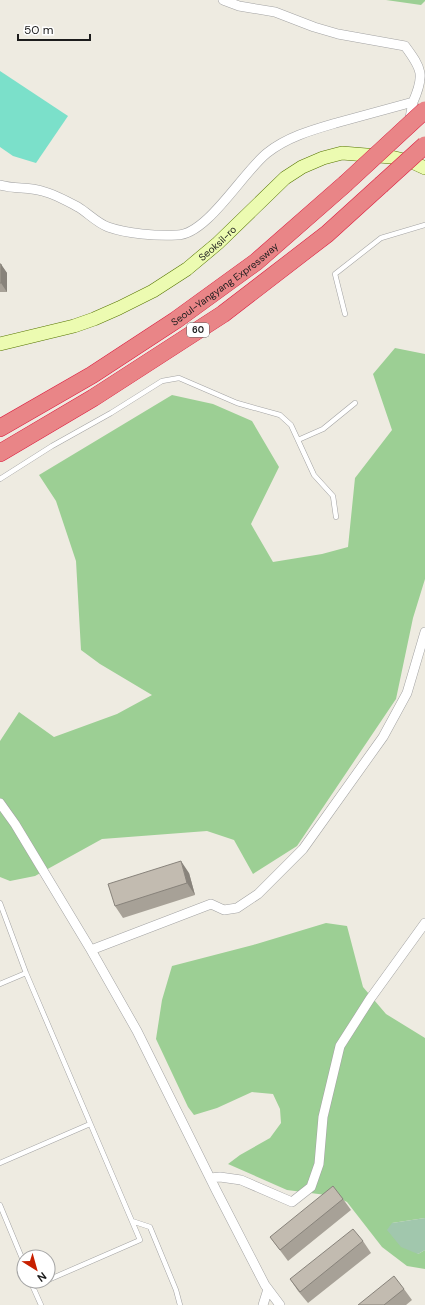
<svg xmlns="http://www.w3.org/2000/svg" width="425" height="1305" font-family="'DM Sans',sans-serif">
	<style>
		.forest { fill: #9ccf94 }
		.cemetery { fill: #a1c7ad }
		.pitch { fill: #7be0ca }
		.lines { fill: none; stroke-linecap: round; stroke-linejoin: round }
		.service-casing { stroke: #a3a3a3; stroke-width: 5.5 }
		.minor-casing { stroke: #a3a3a3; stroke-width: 10 }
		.secondary-casing { stroke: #557401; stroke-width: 14 }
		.motorway-casing { stroke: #dc1e40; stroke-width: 18 }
		.service { stroke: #fff; stroke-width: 4.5 }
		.minor { stroke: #fff; stroke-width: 9 }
		.secondary { stroke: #ecfbb1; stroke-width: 13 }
		.motorway { stroke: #e98587; stroke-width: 17 }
		.motorway-bridge-casing { stroke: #dc1e40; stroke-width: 18; stroke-linecap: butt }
		.motorway-bridge { stroke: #e98587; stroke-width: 17 }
		.wall { fill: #a7a197 }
		.shaded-wall { fill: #88837b }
		.building { fill: #c2bbb0; stroke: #88837b }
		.labels { text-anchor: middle; stroke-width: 3; stroke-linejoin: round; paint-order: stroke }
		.shield { fill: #fff; stroke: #606060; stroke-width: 1 }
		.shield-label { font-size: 9px; font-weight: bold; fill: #1c1c1c }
		.street-label { font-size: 10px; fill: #1c1c1c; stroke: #fff }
	</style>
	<rect width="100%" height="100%" fill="#eeebe1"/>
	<!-- forest -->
	<path class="forest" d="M386 0H425V1L421 5Z
		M395 348 425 354V579L413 618 396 699 297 846 253 874 234 840 207 831 102 839 35 876 10 881 0 877V741L19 712 54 737 117 714 152 695 100 664 81 650 76 561 56 501 39 475 172 395 213 404 252 421 279 467 251 524 273 562 322 554 348 547 355 478 392 430 373 374Z
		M326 923 347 926 363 987 386 1014 425 1038V1218L392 1223 418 1254 425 1250V1269L407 1266 382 1247 347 1202 334 1196 287 1190 228 1164 240 1155 270 1138 281 1123 280 1109 273 1094 252 1092 217 1108 194 1115 188 1107 156 1039 162 1000 172 966 253 945Z"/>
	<!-- cemetery -->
	<path class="cemetery" d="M425 1218V1250L418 1254 401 1247 387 1230 392 1223Z"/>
	<!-- pitch -->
	<path class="pitch" d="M0 71 68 116 36 163 13 156 0 147Z"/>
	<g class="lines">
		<defs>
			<path id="service" d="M345 314 335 274 381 238 425 225
				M298 440 323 429 355 403
				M0 479 52 446 111 413 162 381 179 378 237 403 280 415 291 425 314 475 333 496 336 517
				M0 903 26 973 140 1240 48 1280
				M0 984 26 973
				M0 1163 90 1124
				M0 1205 24 1263
				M132 1221 150 1227 176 1290 180 1305
				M41 1305 33 1287 46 1281"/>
			<path id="minor" d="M223 0 239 6 275 12 314 27 338 34 405 46C422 69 425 75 413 102
				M0 185C14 189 30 187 42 191 54 194 67 201 78 207 88 213 97 223 108 227 128 234 156 236 177 235 207 235 243 172 267 153 287 137 312 130 336 123 362 116 387 109 413 102L409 123
				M0 803 15 824 91 950 137 1031 216 1190 265 1285 280 1305
				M91 950 211 904 224 910 237 908 258 894 303 849 383 737 407 693 425 632
				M210 1178 220 1177 241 1180 292 1202 311 1187 319 1164 323 1117 340 1046 370 999 425 923
				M263 1305 268 1289"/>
			<g id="secondary">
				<path id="s1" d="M0 344 74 326 94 319 119 308 153 291 187 269 218 243 285 178 302 167 323 158 342 153 391 157 412 162 425 168"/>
			</g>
			<g id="motorway">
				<path id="s2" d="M0 428 92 375 176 320 256 262 345 184"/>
				<path d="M0 453 93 398 223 314 327 234 381 185"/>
			</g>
		</defs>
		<!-- service casing -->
		<use href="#service" class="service-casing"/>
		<!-- minor casing -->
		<use href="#minor" class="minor-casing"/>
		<!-- secondary casing -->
		<use href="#secondary" class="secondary-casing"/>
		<!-- motorway casing -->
		<use href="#motorway" class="motorway-casing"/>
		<!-- service -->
		<use href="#service" class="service"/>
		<!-- minor -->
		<use href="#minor" class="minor"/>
		<!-- secondary -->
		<use href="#secondary" class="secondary"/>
		<!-- motorway -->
		<use href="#motorway" class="motorway"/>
		<defs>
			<path id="motorway-bridge" d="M345 184 425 110
				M381 185 425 145"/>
		</defs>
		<!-- motorway-bridge casing -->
		<use href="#motorway-bridge" class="motorway-bridge-casing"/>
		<!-- motorway-bridge -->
		<use href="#motorway-bridge" class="motorway-bridge"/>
	</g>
	<!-- wall -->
	<path class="wall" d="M0 264 7 273V292H0Z
		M189 873 195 895 123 918 115 906Z
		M343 1199 351 1210 288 1261 270 1237Z
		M363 1241 371 1253 308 1303 298 1291 290 1279Z
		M404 1289 412 1300 406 1305H358Z"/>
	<!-- shaded-wall -->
	<path class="shaded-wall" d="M1 264 7 273V292L1 283Z
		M181 861 189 873 195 895 187 883Z"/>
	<!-- building -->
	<path class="building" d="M0 264H1V283H0Z
		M181 861 187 883 115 906 108 884Z
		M333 1186 343 1199 280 1250 270 1237Z
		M353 1229 363 1241 300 1292 290 1279Z
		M394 1276 404 1289 384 1305H358Z"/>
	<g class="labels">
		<!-- shield labels -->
		<rect class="shield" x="187" y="323" width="22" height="14" rx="3"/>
		<g class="shield-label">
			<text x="198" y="333">60</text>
		</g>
		<!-- street labels -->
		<g class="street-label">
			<text dy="4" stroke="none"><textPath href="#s1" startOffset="243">Seoksil-ro</textPath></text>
			<text dy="4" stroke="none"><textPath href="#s2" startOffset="267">Seoul-Yangyang Expressway</textPath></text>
		</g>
	</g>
	<!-- north arrow -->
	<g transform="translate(36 1269) rotate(143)"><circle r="19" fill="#ffffff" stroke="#a4a4a4"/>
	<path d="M0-3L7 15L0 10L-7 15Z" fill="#c72000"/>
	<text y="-6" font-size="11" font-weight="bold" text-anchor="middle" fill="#1c1c1c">N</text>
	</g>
	<!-- scale -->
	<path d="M18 34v6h72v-6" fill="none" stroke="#1c1c1c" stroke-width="2"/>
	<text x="24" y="34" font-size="12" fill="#1c1c1c" stroke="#ffffff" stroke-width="3" paint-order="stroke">50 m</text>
</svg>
